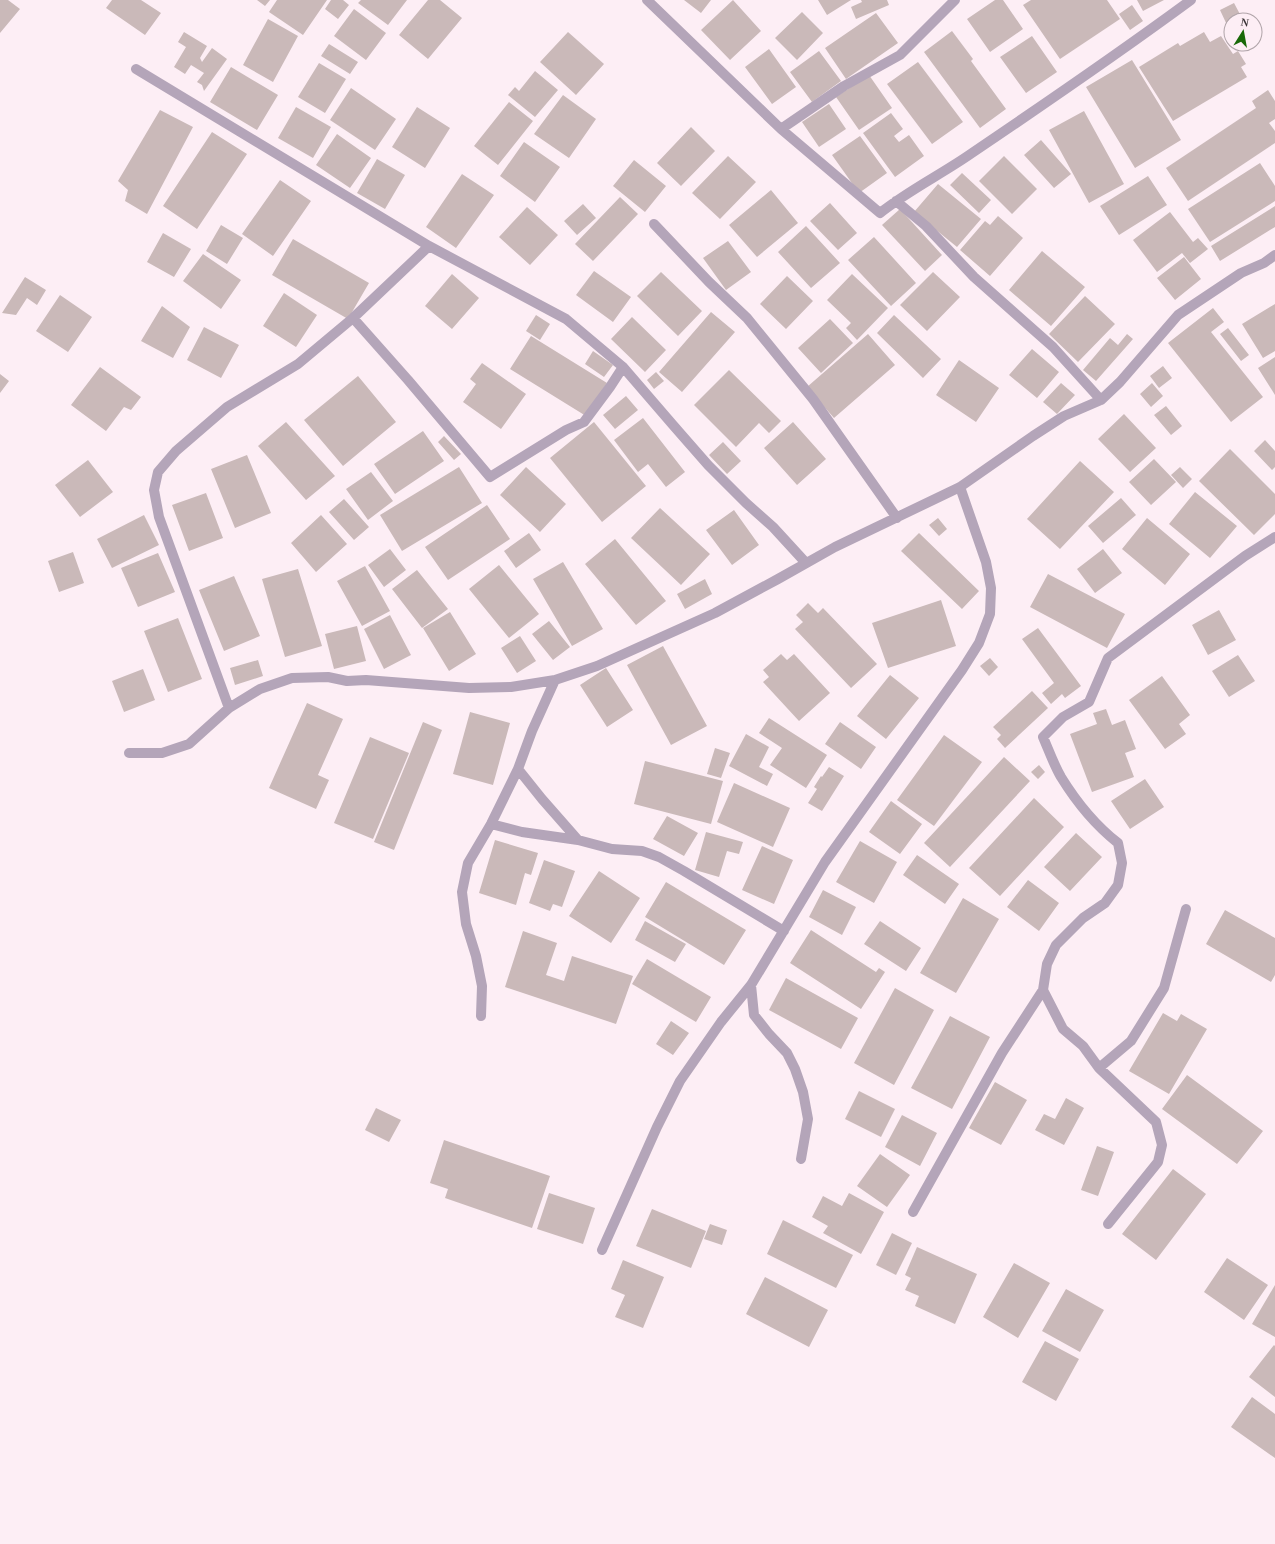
<svg xmlns="http://www.w3.org/2000/svg" width="1275" height="1544" font-family="'Times New Roman',serif">
	<style>
		.building { fill: #cab9b9 }
		.lines { fill: none; stroke-linecap: round; stroke-linejoin: round }
		.minor { stroke: #b4a5b9; stroke-width: 10 }
	</style>
	<rect width="100%" height="100%" fill="#fdeef5"/>
	<!-- building -->
	<path class="building" d="M0 0H8L20 9 0 33Z
		M112 0H141L161 13 145 35 106 8Z
		M257 0H270L265 6Z
		M277 0H327L303 35 269 12Z
		M331 0H343L349 5 338 19 325 9Z
		M361 0H407L388 25 358 3Z
		M428 0H440L462 18 428 59 399 35Z
		M684 0H711L701 13Z
		M733 0 761 31 730 60 701 30Z
		M818 0H851L827 15Z
		M861 0H887L889 5 856 19 851 7 862 2Z
		M995 0H1003L1023 29 990 52 967 19Z
		M1031 0H1107L1120 19 1060 59 1023 5Z
		M1137 0H1164L1143 11Z
		M1234 3 1242 18 1237 20H1231V23L1227 25 1220 10Z
		M1132 5 1143 21 1130 30 1119 14Z
		M354 9 386 33 366 60 334 36Z
		M802 12 823 33 797 60 775 38Z
		M876 13 898 43 846 79 825 48Z
		M268 19 298 36 273 82 243 65Z
		M952 31 973 59 971 61 1006 109 980 128 924 52Z
		M184 32 207 46 200 58 202 62 212 48 227 59 204 91 202 85 197 82 204 73 191 65 185 74 174 67 186 47 178 42Z
		M568 32 604 64 576 95 540 62Z
		M1204 32 1210 42 1221 36 1233 54 1238 51 1246 64 1241 67 1247 77 1173 121 1139 67 1178 43 1180 46Z
		M1032 36 1057 72 1026 93 1000 57Z
		M329 44 358 62 350 74 321 56Z
		M769 49 796 87 772 104 745 67Z
		M819 51 841 81 812 102 790 72Z
		M1132 60 1181 140 1135 168 1086 87Z
		M918 62 963 122 932 144 887 84Z
		M319 63 346 79 325 113 298 97Z
		M231 67 278 95 257 130 210 102Z
		M535 71 558 90 535 117 508 95 515 87 519 91Z
		M869 75 892 108 859 130 836 97Z
		M351 88 396 119 375 150 330 120Z
		M1268 90 1275 101V119L1269 123 1275 131V143L1188 201 1166 168 1256 108 1252 101Z
		M563 95 596 119 569 158 534 134Z
		M509 102 533 121 498 165 474 146Z
		M829 104 846 129 819 147 802 122Z
		M296 107 331 127 313 158 278 138Z
		M417 107 450 128 425 168 392 147Z
		M160 110 193 127 147 214 125 201 128 190 118 181Z
		M1084 111 1124 184 1089 203 1049 130Z
		M891 113 903 129 894 136 899 142 909 135 924 156 895 177 863 133Z
		M691 127 715 151 681 186 657 163Z
		M212 132 247 154 197 229 163 206Z
		M337 134 371 158 350 188 316 165Z
		M860 136 887 173 859 193 832 155Z
		M1041 140 1071 174 1054 188 1024 155Z
		M524 142 560 167 535 202 500 176Z
		M728 156 756 182 720 219 692 193Z
		M1004 156 1037 189 1012 214 979 181Z
		M377 159 405 175 385 209 357 193Z
		M634 160 666 186 645 212 613 186Z
		M1260 163 1275 186V201L1210 242 1188 209Z
		M962 173 991 200 979 213 950 185Z
		M462 174 494 195 456 248 426 227Z
		M1148 176 1167 205 1119 235 1100 206Z
		M280 180 311 201 273 256 242 234Z
		M938 184 981 219 957 247 914 212Z
		M771 190 798 223 757 257 729 225Z
		M620 197 638 214 593 261 575 244Z
		M830 203 857 233 838 250 810 221Z
		M583 204 596 218 577 235 564 221Z
		M1275 206V227L1220 261 1211 246Z
		M527 207 558 235 530 265 499 237Z
		M900 209 942 255 925 271 882 225Z
		M1170 212 1193 242 1198 238 1208 249 1190 263 1182 253 1157 272 1133 240Z
		M998 216 1023 238 990 276 960 250 985 221 990 225Z
		M221 225 243 238 227 264 206 251Z
		M806 226 840 263 811 288 778 252Z
		M163 233 191 249 174 277 147 262Z
		M874 237 916 283 891 306 848 260Z
		M293 239 369 283 348 319 272 275Z
		M728 241 751 272 726 290 703 258Z
		M1042 251 1085 287 1051 326 1009 290Z
		M203 254 241 280 221 309 183 281Z
		M1184 257 1201 279 1175 300 1157 278Z
		M594 271 631 297 613 322 576 295Z
		M661 272 702 311 678 336 637 296Z
		M933 272 960 297 927 331 900 305Z
		M452 274 479 298 452 329 425 306Z
		M852 274 888 308 857 340 846 328 851 323 827 300Z
		M787 276 813 301 786 329 760 304Z
		M25 277 46 290 37 305 27 298 16 315 2 313Z
		M284 293 317 315 296 347 263 326Z
		M60 295 92 317 68 352 36 331Z
		M1085 296 1115 324 1078 362 1049 334Z
		M1275 304V351L1263 358 1242 324Z
		M162 306 190 327 173 358 141 341Z
		M1213 308 1224 322 1211 332 1263 397 1231 422 1168 343Z
		M711 312 735 332 682 392 659 372Z
		M536 315 550 324 540 340 526 331Z
		M894 315 941 359 923 378 877 333Z
		M632 317 666 350 645 372 611 339Z
		M830 319 853 343 821 373 798 348Z
		M204 327 239 345 221 378 187 360Z
		M1228 328 1249 355 1241 361 1220 334Z
		M868 334 895 365 834 418 807 387Z
		M1127 334 1133 339 1096 381 1083 370 1110 338 1118 345Z
		M531 336 607 383 586 416 510 369Z
		M1032 349 1059 372 1037 398 1009 375Z
		M593 351 613 365 604 377 585 364Z
		M1275 357V395L1258 368Z
		M959 360 999 388 976 422 936 395Z
		M482 363 526 394 501 429 463 402 476 384 470 379Z
		M1163 366 1172 378 1159 388 1150 376Z
		M100 367 141 397 131 410 124 407 106 431 71 405Z
		M729 370 781 421 769 433 759 423 736 447 694 405Z
		M656 372 664 381 654 389 647 380Z
		M0 374 9 381 0 393Z
		M358 376 396 422 343 466 304 420Z
		M1061 383 1075 395 1057 414 1043 402Z
		M1152 383 1163 396 1151 407 1140 394Z
		M626 396 638 410 615 429 603 415Z
		M1166 406 1182 426 1171 435 1154 415Z
		M1124 414 1156 448 1130 472 1098 439Z
		M643 418 685 472 666 487 648 464 638 472 614 440Z
		M286 422 335 476 306 500 258 446Z
		M594 422 646 486 602 522 550 458Z
		M793 422 826 459 797 485 764 448Z
		M423 431 444 461 395 494 374 464Z
		M444 436 461 454 454 460 438 442Z
		M1265 440 1275 451V467L1272 470 1254 451Z
		M723 442 741 461 727 474 709 455Z
		M1230 449 1275 494V514L1254 535 1199 481Z
		M247 455 271 513 235 528 211 469Z
		M1154 459 1176 482 1151 505 1129 482Z
		M88 460 113 492 80 517 55 485Z
		M1080 461 1114 492 1060 549 1027 519Z
		M459 467 482 503 402 551 380 515Z
		M526 467 566 504 540 532 500 495Z
		M1180 467 1192 479 1183 488 1171 475Z
		M371 472 393 501 368 520 346 489Z
		M1195 492 1237 526 1210 558 1169 524Z
		M206 493 223 538 189 551 172 505Z
		M1121 498 1136 515 1103 543 1088 526Z
		M344 499 369 527 354 540 329 512Z
		M487 505 510 539 448 580 425 547Z
		M660 508 710 554 681 585 631 538Z
		M734 510 759 545 732 565 706 530Z
		M144 515 159 545 112 568 97 539Z
		M321 515 347 544 316 572 291 543Z
		M938 518 947 529 939 536 929 525Z
		M1147 518 1190 554 1165 585 1122 549Z
		M529 533 541 550 516 568 504 551Z
		M919 533 979 591 962 609 901 551Z
		M615 539 666 601 636 625 585 564Z
		M390 549 406 570 384 587 368 565Z
		M1103 549 1122 573 1095 593 1077 569Z
		M73 552 84 583 59 592 48 561Z
		M158 553 175 592 138 607 121 568Z
		M563 562 603 629 572 646 533 579Z
		M499 565 539 614 509 638 469 589Z
		M365 566 390 611 362 626 337 581Z
		M298 569 322 646 285 657 262 579Z
		M417 570 448 609 422 628 392 589Z
		M1048 574 1125 614 1107 648 1030 607Z
		M234 576 260 636 224 651 199 590Z
		M705 579 712 594 685 609 677 594Z
		M941 600 956 646 888 668 872 623Z
		M808 603 818 613 823 608 877 664 851 688 795 629 803 622 796 615Z
		M1219 610 1236 640 1208 655 1192 625Z
		M450 612 476 654 449 671 423 628Z
		M390 615 411 655 384 669 364 629Z
		M178 618 202 679 168 692 144 631Z
		M549 621 570 647 553 660 532 634Z
		M357 626 366 661 334 669 325 634Z
		M1038 628 1081 686 1065 698 1062 694 1051 704 1042 693 1054 683 1022 639Z
		M520 636 536 661 517 673 501 648Z
		M663 646 707 726 671 745 627 665Z
		M781 654 787 660 794 654 830 693 799 721 763 682 769 677 763 670Z
		M1238 655 1255 681 1229 697 1212 671Z
		M990 658 998 667 989 676 980 666Z
		M258 660 263 676 235 685 230 668Z
		M606 668 633 710 607 727 580 685Z
		M143 669 155 700 124 712 112 681Z
		M890 675 919 698 886 739 857 716Z
		M1162 676 1190 715 1179 724 1186 734 1165 749 1129 700Z
		M1032 691 1048 708 1005 748 997 739 1001 735 993 727Z
		M307 703 343 719 318 775 329 780 316 809 269 788Z
		M1106 709 1112 725 1125 720 1136 749 1125 753 1134 777 1092 792 1070 734 1097 724 1093 713Z
		M470 712 510 723 493 785 453 774Z
		M769 718 827 755 806 788 770 765 782 748 759 733Z
		M423 722 442 730 394 850 374 842Z
		M840 722 876 747 861 769 825 744Z
		M746 734 769 747 759 767 773 774 767 786 729 766Z
		M944 735 982 762 934 826 897 800Z
		M370 737 409 753 373 839 334 823Z
		M715 748 730 753 721 778 707 774Z
		M1004 757 1030 781 950 867 924 843Z
		M645 761 723 781 711 824 634 804Z
		M1039 765 1045 772 1038 779 1031 772Z
		M829 767 844 776 822 811 808 803 817 789 814 787 821 776 822 777Z
		M1145 779 1164 807 1130 829 1111 801Z
		M734 783 790 808 773 847 717 822Z
		M1034 798 1064 827 1000 896 969 868Z
		M891 801 922 824 900 854 869 832Z
		M667 816 698 833 684 856 653 839Z
		M706 832 743 842 739 854 727 851 719 877 695 870Z
		M1076 833 1102 857 1070 891 1044 867Z
		M495 840 538 853 531 875 525 873 516 905 479 893Z
		M860 841 897 862 874 903 836 882Z
		M762 846 793 860 774 904 742 890Z
		M917 855 959 884 945 904 903 875Z
		M544 860 575 871 562 907 553 904 550 911 529 903Z
		M599 871 640 898 611 943 569 916Z
		M1028 880 1059 903 1039 931 1007 907Z
		M666 882 746 930 724 965 645 917Z
		M823 890 856 907 842 935 809 917Z
		M963 898 999 919 956 993 920 973Z
		M1225 910 1275 938V975L1271 982 1206 944Z
		M645 921 686 944 675 962 635 940Z
		M880 921 921 948 906 971 864 944Z
		M811 930 876 972 879 968 885 972 861 1009 790 963Z
		M523 931 557 943 546 975 564 981 572 956 633 976 616 1024 505 987Z
		M647 959 711 997 696 1022 632 984Z
		M786 978 858 1018 841 1049 769 1010Z
		M895 988 934 1010 894 1085 854 1063Z
		M1163 1013 1177 1021 1181 1014 1207 1029 1169 1094 1129 1071Z
		M950 1016 990 1037 952 1109 911 1088Z
		M671 1021 689 1033 673 1055 656 1044Z
		M1187 1075 1263 1131 1237 1164 1162 1109Z
		M995 1082 1027 1100 1001 1145 969 1128Z
		M859 1091 895 1109 881 1137 845 1119Z
		M1066 1098 1084 1108 1064 1145 1035 1130 1044 1114 1055 1119Z
		M376 1108 401 1120 389 1142 365 1130Z
		M902 1115 937 1133 920 1166 885 1147Z
		M444 1140 550 1176 532 1228 445 1198 448 1189 430 1183Z
		M1097 1146 1114 1152 1098 1196 1081 1190Z
		M880 1154 910 1175 887 1207 857 1186Z
		M1173 1169 1206 1194 1156 1260 1122 1234Z
		M549 1193 595 1208 583 1244 537 1229Z
		M849 1193 884 1212 861 1254 823 1233 828 1226 812 1217 823 1196 842 1206Z
		M652 1209 706 1231 691 1268 636 1246Z
		M783 1220 853 1255 836 1288 767 1254Z
		M710 1224 727 1230 722 1245 704 1239Z
		M892 1233 912 1243 896 1275 876 1265Z
		M917 1247 977 1274 955 1324 915 1306 919 1296 905 1290 911 1278 905 1275Z
		M1227 1258 1268 1285 1244 1320 1204 1292Z
		M623 1260 664 1277 643 1328 615 1317 625 1295 611 1289Z
		M1014 1263 1050 1283 1018 1338 983 1317Z
		M765 1277 828 1310 809 1347 746 1314Z
		M1275 1285V1337L1252 1324Z
		M1066 1289 1104 1310 1080 1352 1042 1331Z
		M1045 1341 1079 1359 1056 1401 1022 1382Z
		M1274 1345 1275 1346V1397L1249 1377Z
		M1252 1397 1275 1414V1458L1231 1427Z"/>
	<g class="lines">
		<!-- minor -->
		<path class="minor" d="M647 0 781 129 880 213C909 190 942 174 972 153 1046 103 1119 53 1191 0
			M136 69 429 246 566 319 623 367 673 425 708 465 746 503 773 527 806 563
			M781 129 844 86 900 55 955 0
			M896 201 926 226 974 277 1053 347 1101 400
			M654 224 709 282 747 318 813 399 897 518
			M353 318 408 380 490 477 566 430 584 422 610 387 623 367
			M229 708 159 517 154 490 158 472 176 451 227 407 298 364 353 318 429 246
			M129 753H162L189 744 229 708 260 689 292 678 328 677 347 681 366 680 469 688 511 687 555 680 597 666 715 613 778 579 835 547 960 487 1033 436 1064 416 1101 400 1120 382 1178 315 1241 273 1264 263 1275 255
			M518 769 542 799 578 840
			M491 824 522 832 578 840 612 849 642 851 659 857 684 871 784 931
			M751 985 754 1015 769 1034 787 1053 795 1069 803 1092 808 1119 801 1159
			M481 1016 482 986 476 956 466 924 462 892 468 863 491 824 518 769 532 731 555 680
			M1099 1068 1131 1041 1164 988 1186 909
			M913 1212 1002 1053 1043 990
			M1108 1224 1158 1162 1162 1145 1156 1122 1099 1068 1083 1046 1063 1029 1043 990 1047 964 1056 945 1083 918 1105 903 1118 885 1122 863 1118 843C1095 825 1077 803 1061 777 1054 765 1049 751 1043 737L1063 717 1089 702 1108 658 1245 556 1275 537
			M602 1250 657 1127 680 1081 721 1022 751 985 825 862 962 670 979 643 990 614 991 588 986 562 960 487"/>
	</g>
	<!-- north arrow -->
	<g transform="translate(1243 32) rotate(11)"><circle r="19" fill="#fdeef5" stroke="#b0a4a9"/>
	<path d="M0-3L7 15L0 10L-7 15Z" fill="#196808"/>
	<text y="-6" font-size="11" font-weight="bold" text-anchor="middle" fill="#3c3638">N</text>
	</g>
</svg>
